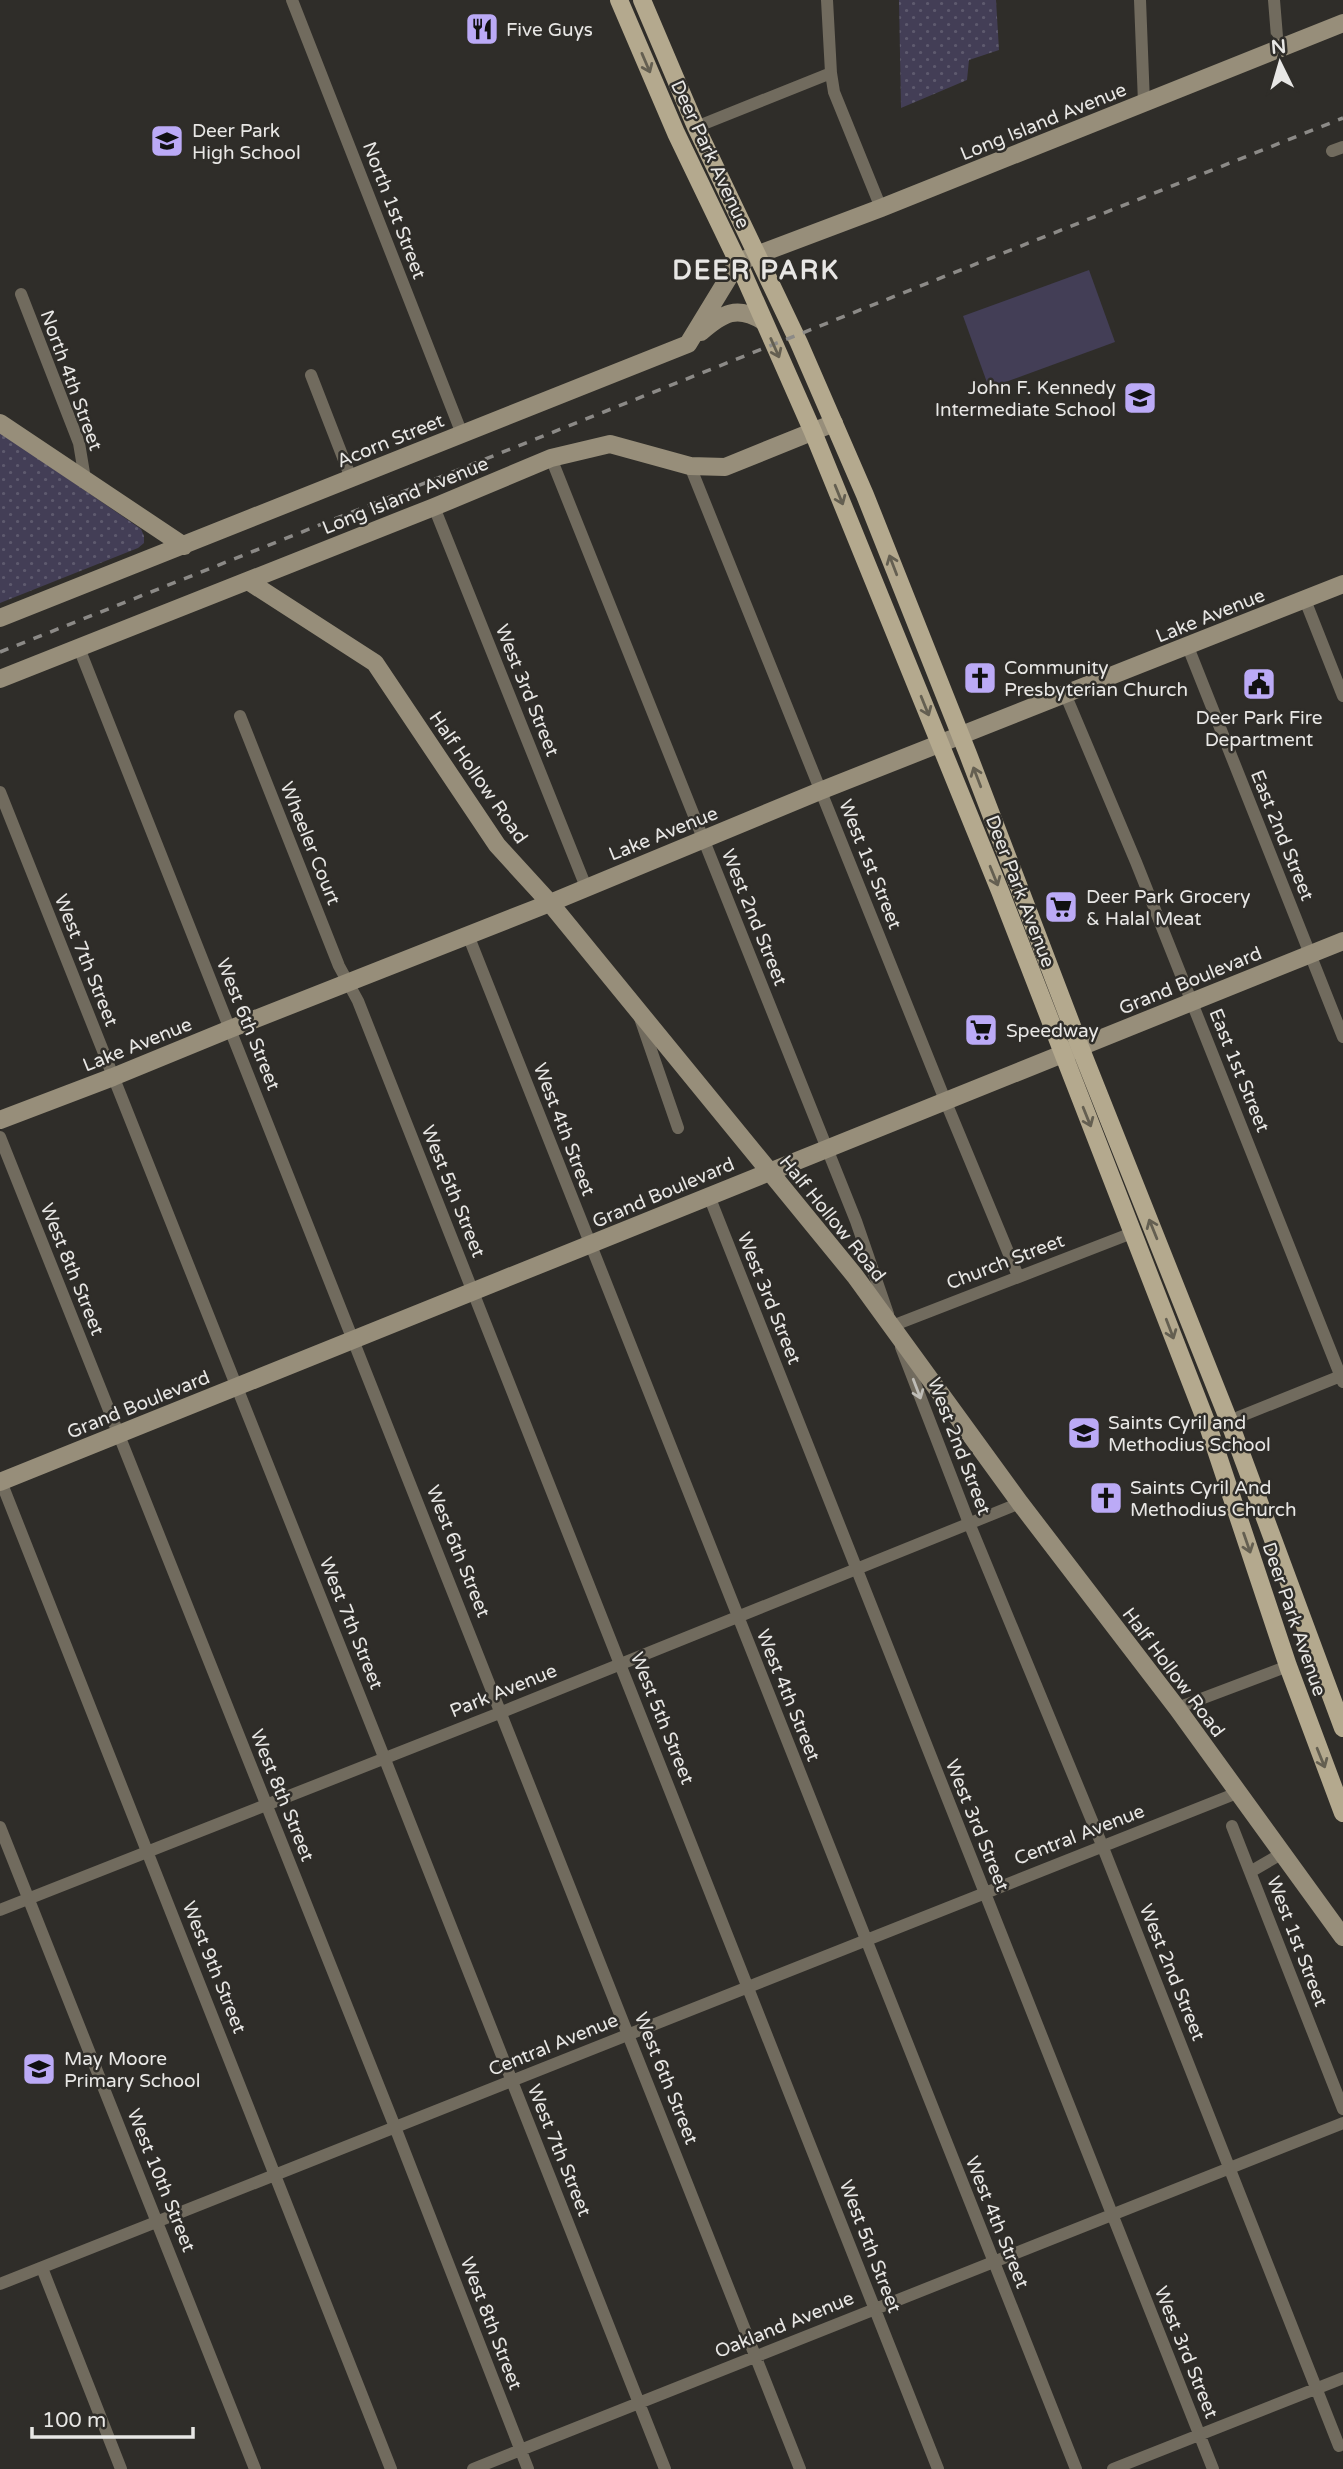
<svg xmlns="http://www.w3.org/2000/svg" width="1343" height="2469" font-family="'Varela Round',sans-serif">
	<style>
		.grass { fill: #433e56 }
		.park { fill: url(#park-dots) }
		.lines { fill: none; stroke-linecap: round; stroke-linejoin: round }
		.street { stroke: #716b5e; stroke-width: 12 }
		.secondary { stroke: #978e7a; stroke-width: 18 }
		.primary { stroke: #b4a98e; stroke-width: 18 }
		.rail { stroke: #8c8a87; stroke-width: 3.5; stroke-dasharray: 9 9; stroke-linecap: butt }
		.oneway { stroke: #645f51 }
		.oneway2 { stroke: #bebcb6 }
		.labels { text-anchor: middle; stroke-width: 5; stroke-linejoin: round; paint-order: stroke }
		.poi-label { font-size: 19px; fill: #e8e7e5; stroke: #2f2d29; text-anchor: start }
		.street-label { font-size: 19px; fill: #e8e7e5; stroke: #2f2d29 }
		.district-label { font-size: 26px; font-weight: bold; letter-spacing: 2px; fill: #e8e7e5; stroke: #2f2d29 }
	</style>
	<defs>
		<pattern id="park-dots" width="8" height="8" patternUnits="userSpaceOnUse" patternTransform="scale(1.75)"><rect width="8" height="8" fill="#433e56"/><path d="M2 2h.1M6 6h.1" fill="none" stroke="#5e5a6e" stroke-width="1.8" stroke-linecap="round"/></pattern>
	</defs>
	<rect width="100%" height="100%" fill="#2f2d29"/>
	<!-- grass -->
	<path class="grass" d="M1089 270 1115 342 989 388 963 316Z"/>
	<!-- park -->
	<path class="park" d="M899 0H996L999 50 969 60 967 80 901 108Z
		M0 432 141 529 144 536V543L138 548 0 603Z"/>
	<g class="lines">
		<!-- street -->
		<path class="street" d="M292 0 462 434
			M827 0 831 73 834 92 881 208
			M1140 0 1144 103
			M1274 0 1278 49
			M696 127 831 73
			M1332 151 1343 147
			M21 294 79 443 85 479
			M311 375 351 478
			M551 458 856 1221 888 1314
			M690 466 945 1100 1018 1276
			M434 507 586 887
			M1305 600 1343 696
			M1188 647 1343 1037
			M79 648 800 2469
			M1066 696 1136 862 1343 1382
			M240 716 339 966 358 1001 938 2469
			M0 792 384 1757 665 2469
			M468 935 1076 2469
			M640 1018 678 1128
			M0 1137 395 2127 528 2469
			M709 1196 1213 2469
			M892 1326 1132 1233
			M901 1347 969 1523 1102 1845 1339 2446
			M1209 1429 1343 1375
			M0 1479 391 2469
			M1177 1708 1288 1666
			M1232 1826 1343 2109
			M0 1827 255 2469
			M1250 1872 1281 1854
			M0 1910 502 1712 1020 1503
			M42 2268 121 2469
			M0 2284 1237 1793
			M473 2469 1343 2123
			M1113 2469 1343 2378"/>
		<!-- secondary -->
		<path class="secondary" d="M701 332C723 313 737 305 763 321
			M0 423 184 546
			M248 581 375 663 497 845 550 903 855 1276 1020 1503 1177 1708 1343 1937
			M0 618 688 344 738 262 881 208 1343 23
			M0 679 434 507 551 458 610 444 690 466 725 467 834 423
			M0 1120 113 1077 230 1029 550 903 820 791 1343 584
			M0 1482 1343 941"/>
		<!-- primary -->
		<path class="primary" d="M619 0 676 133 738 262 813 432 1000 891 1209 1429 1288 1666 1343 1813
			M642 0 696 127 799 343 865 495 968 754 1080 1047 1229 1421 1343 1728"/>
		<!-- rail -->
		<path class="rail" d="M0 652 1343 118"/>
	</g>
	<!-- one-way arrows -->
	<defs><path id="oneway-shaft" d="M-6 0H5M1.5-3L5.5 0L1.5 3" fill="none" stroke-width="1.6" stroke-linecap="round" stroke-linejoin="round" transform="scale(1.75)"/></defs>
	<g class="oneway">
		<use href="#oneway-shaft" transform="translate(646 63) rotate(67)"/>
		<use href="#oneway-shaft" transform="translate(775 348) rotate(66)"/>
		<use href="#oneway-shaft" transform="translate(839 495) rotate(68)"/>
		<use href="#oneway-shaft" transform="translate(893 565) rotate(-111)"/>
		<use href="#oneway-shaft" transform="translate(925 706) rotate(68)"/>
		<use href="#oneway-shaft" transform="translate(977 777) rotate(-111)"/>
		<use href="#oneway-shaft" transform="translate(994 876) rotate(68)"/>
		<use href="#oneway-shaft" transform="translate(1087 1117) rotate(68)"/>
		<use href="#oneway-shaft" transform="translate(1153 1229) rotate(-112)"/>
		<use href="#oneway-shaft" transform="translate(1170 1329) rotate(69)"/>
		<use href="#oneway-shaft" transform="translate(1247 1543) rotate(71)"/>
		<use href="#oneway-shaft" transform="translate(1321 1758) rotate(68)"/>
	</g>
	<use class="oneway2" href="#oneway-shaft" transform="translate(917 1389) rotate(69)"/>
	<!-- icons -->
	<defs>
		<symbol id="restaurant-square" viewBox="-11 -11 22 22"><rect x="-9" y="-9" width="18" height="18" rx="4" fill="#bbaaf6" stroke="#2f2d29"/><path d="M-5-6h1v4h1v-4h1v4h1v-4h1v5L-1.5 .5V6h-2V.5L-5-1ZM5-6V6H3V1.5H1.5Q1.5-4 5-6Z" fill="#111"/></symbol>
		<symbol id="school-square" viewBox="-11 -11 22 22"><rect x="-9" y="-9" width="18" height="18" rx="4" fill="#bbaaf6" stroke="#2f2d29"/><path d="M0-5L7-2L0 1L-7-2ZM-4 1L0 2.5L4 1V4Q0 6-4 4Z" fill="#111"/></symbol>
		<symbol id="church-square" viewBox="-11 -11 22 22"><rect x="-9" y="-9" width="18" height="18" rx="4" fill="#bbaaf6" stroke="#2f2d29"/><path d="M-1.2-6h2.4v3.5h3.3v2.4h-3.3V6h-2.4V-.1h-3.3v-2.4h3.3Z" fill="#111"/></symbol>
		<symbol id="civic-square" viewBox="-11 -11 22 22"><rect x="-9" y="-9" width="18" height="18" rx="4" fill="#bbaaf6" stroke="#2f2d29"/><path d="M-.6-6.5H3V-4.5H.6V-3L4-1V1h2V6H-6V1h2V-1L-.6-3ZM-1.2 2.5V6h2.4V2.5Z" fill="#111"/></symbol>
		<symbol id="supermarket-square" viewBox="-11 -11 22 22"><rect x="-9" y="-9" width="18" height="18" rx="4" fill="#bbaaf6" stroke="#2f2d29"/><path d="M-6-5.5h2.5l.6 2H6L4.5 2H-2.5L-4.4-4H-6ZM-1.5 3.2a1.3 1.3 0 1 0 .1 0ZM3 3.2a1.3 1.3 0 1 0 .1 0Z" fill="#111"/></symbol>
	</defs>
	<g fill-rule="evenodd">
		<use href="#restaurant-square" x="463" y="10" width="38" height="38"/>
		<use href="#school-square" x="148" y="122" width="38" height="38"/>
		<use href="#school-square" x="1121" y="379" width="38" height="38"/>
		<use href="#church-square" x="961" y="659" width="38" height="38"/>
		<use href="#civic-square" x="1240" y="665" width="38" height="38"/>
		<use href="#supermarket-square" x="1042" y="888" width="38" height="38"/>
		<use href="#supermarket-square" x="962" y="1011" width="38" height="38"/>
		<use href="#school-square" x="1065" y="1414" width="38" height="38"/>
		<use href="#church-square" x="1087" y="1479" width="38" height="38"/>
		<use href="#school-square" x="20" y="2050" width="38" height="38"/>
	</g>
	<g class="labels">
		<!-- poi labels -->
		<g class="poi-label">
			<text x="506" y="36">Five Guys</text>
			<text x="192" y="137">Deer Park<tspan x="192" dy="22">High School</tspan></text>
			<text x="1116" y="394" text-anchor="end">John F. Kennedy<tspan x="1116" dy="22">Intermediate School</tspan></text>
			<text x="1004" y="674">Community<tspan x="1004" dy="22">Presbyterian Church</tspan></text>
			<text x="1259" y="724" text-anchor="middle">Deer Park Fire<tspan x="1259" dy="22">Department</tspan></text>
			<text x="1086" y="903">Deer Park Grocery<tspan x="1086" dy="22">&amp; Halal Meat</tspan></text>
			<text x="1006" y="1037">Speedway</text>
			<text x="1108" y="1429">Saints Cyril and<tspan x="1108" dy="22">Methodius School</tspan></text>
			<text x="1130" y="1494">Saints Cyril And<tspan x="1130" dy="22">Methodius Church</tspan></text>
			<text x="64" y="2065">May Moore<tspan x="64" dy="22">Primary School</tspan></text>
		</g>
		<!-- street labels -->
		<g class="street-label">
			<text transform="translate(1043 121) rotate(-22)" y="7">Long Island Avenue</text>
			<text transform="translate(711 154) rotate(65)" y="7">Deer Park Avenue</text>
			<text transform="translate(395 210) rotate(69)" y="7">North 1st Street</text>
			<text transform="translate(72 380) rotate(70)" y="7">North 4th Street</text>
			<text transform="translate(390 440) rotate(-22)" y="7">Acorn Street</text>
			<text transform="translate(405 495) rotate(-22)" y="7">Long Island Avenue</text>
			<text transform="translate(1210 615) rotate(-22)" y="7">Lake Avenue</text>
			<text transform="translate(528 690) rotate(68)" y="7">West 3rd Street</text>
			<text transform="translate(479 777) rotate(55)" y="7">Half Hollow Road</text>
			<text transform="translate(663 833) rotate(-22)" y="7">Lake Avenue</text>
			<text transform="translate(1283 835) rotate(68)" y="7">East 2nd Street</text>
			<text transform="translate(311 843) rotate(68)" y="7">Wheeler Court</text>
			<text transform="translate(871 864) rotate(68)" y="7">West 1st Street</text>
			<text transform="translate(1021 891) rotate(69)" y="7">Deer Park Avenue</text>
			<text transform="translate(755 917) rotate(68)" y="7">West 2nd Street</text>
			<text transform="translate(87 960) rotate(68)" y="7">West 7th Street</text>
			<text transform="translate(1190 980) rotate(-22)" y="7">Grand Boulevard</text>
			<text transform="translate(249 1024) rotate(68)" y="7">West 6th Street</text>
			<text transform="translate(137 1044) rotate(-22)" y="7">Lake Avenue</text>
			<text transform="translate(1240 1070) rotate(68)" y="7">East 1st Street</text>
			<text transform="translate(565 1129) rotate(69)" y="7">West 4th Street</text>
			<text transform="translate(454 1191) rotate(68)" y="7">West 5th Street</text>
			<text transform="translate(663 1192) rotate(-23)" y="7">Grand Boulevard</text>
			<text transform="translate(833 1218) rotate(51)" y="7">Half Hollow Road</text>
			<text transform="translate(1005 1261) rotate(-21)" y="7">Church Street</text>
			<text transform="translate(73 1269) rotate(68)" y="7">West 8th Street</text>
			<text transform="translate(770 1298) rotate(68)" y="7">West 3rd Street</text>
			<text transform="translate(138 1404) rotate(-22)" y="7">Grand Boulevard</text>
			<text transform="translate(960 1446) rotate(69)" y="7">West 2nd Street</text>
			<text transform="translate(459 1551) rotate(68)" y="7">West 6th Street</text>
			<text transform="translate(1295 1619) rotate(71)" y="7">Deer Park Avenue</text>
			<text transform="translate(352 1623) rotate(68)" y="7">West 7th Street</text>
			<text transform="translate(1174 1672) rotate(53)" y="7">Half Hollow Road</text>
			<text transform="translate(503 1690) rotate(-22)" y="7">Park Avenue</text>
			<text transform="translate(789 1695) rotate(68)" y="7">West 4th Street</text>
			<text transform="translate(663 1718) rotate(68)" y="7">West 5th Street</text>
			<text transform="translate(283 1795) rotate(68)" y="7">West 8th Street</text>
			<text transform="translate(978 1825) rotate(68)" y="7">West 3rd Street</text>
			<text transform="translate(1079 1834) rotate(-21)" y="7">Central Avenue</text>
			<text transform="translate(1298 1941) rotate(69)" y="7">West 1st Street</text>
			<text transform="translate(215 1967) rotate(68)" y="7">West 9th Street</text>
			<text transform="translate(1173 1972) rotate(68)" y="7">West 2nd Street</text>
			<text transform="translate(553 2044) rotate(-22)" y="7">Central Avenue</text>
			<text transform="translate(667 2078) rotate(68)" y="7">West 6th Street</text>
			<text transform="translate(560 2150) rotate(68)" y="7">West 7th Street</text>
			<text transform="translate(162 2180) rotate(68)" y="7">West 10th Street</text>
			<text transform="translate(998 2222) rotate(68)" y="7">West 4th Street</text>
			<text transform="translate(871 2246) rotate(69)" y="7">West 5th Street</text>
			<text transform="translate(492 2323) rotate(69)" y="7">West 8th Street</text>
			<text transform="translate(784 2324) rotate(-22)" y="7">Oakland Avenue</text>
			<text transform="translate(1187 2352) rotate(68)" y="7">West 3rd Street</text>
		</g>
		<!-- district labels -->
		<g class="district-label">
			<text x="756" y="279">DEER PARK</text>
		</g>
	</g>
	<!-- north arrow -->
	<g transform="translate(1280 63) rotate(355)" stroke="#2f2d29" stroke-width="5" paint-order="stroke">
	<path d="M0-5L12 26L0 18L-12 26Z" fill="#e8e7e5"/>
	<text y="-10" font-size="19" font-weight="bold" text-anchor="middle" fill="#e8e7e5">N</text>
	</g>
	<!-- scale -->
	<path d="M32 2427v10h161v-10" fill="none" stroke="#e8e7e5" stroke-width="3.5"/>
	<text x="42" y="2427" font-size="21" fill="#e8e7e5" stroke="#2f2d29" stroke-width="5" paint-order="stroke">100 m</text>
</svg>
